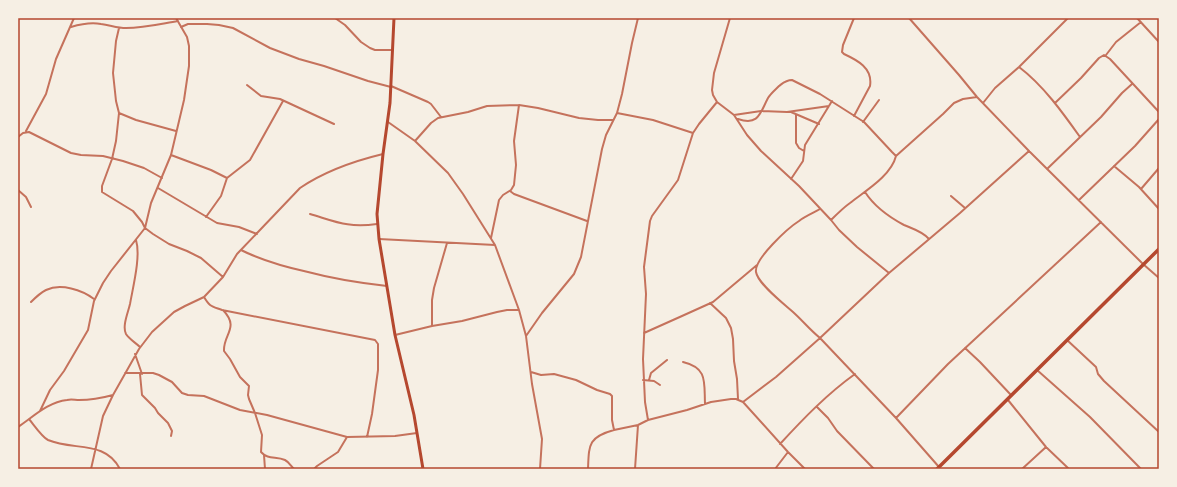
<svg xmlns="http://www.w3.org/2000/svg" width="1177" height="487" font-family="Arial,sans-serif">
	<style>
		.lines { fill: none; stroke-linecap: round; stroke-linejoin: round }
		.minor { stroke: #c5725c; stroke-width: 2 }
		.secondary { stroke: #b5482f; stroke-width: 3 }
		.trunk { stroke: #b5482f; stroke-width: 3.5 }
		.neatline { fill: none; stroke: #b5482f; stroke-width: 1.5 }
	</style>
	<rect width="100%" height="100%" fill="#f6efe4"/>
	<g class="lines">
		<!-- minor -->
		<path class="minor" d="M335 18 345 25 361 42 370 48 375 50H393
			M730 18 714 73 712 90 713 95 717 102 734 115 747 135 761 151 799 186 831 220 839 230 857 247 889 273
			M854 18 843 45 842 52 844 54C857 60 873 68 870 86L854 116
			M909 18 959 75 977 97 1029 151 1143 264 1159 278
			M1137 18 1159 42
			M71 27C81 24 91 22 101 24 110 25 117 28 126 28 144 28 160 24 178 21
			M181 27 188 24H207L219 25 233 28 270 48 299 59 324 66 368 81 391 87
			M119 28 116 41 113 73 116 101 119 113 116 141 112 159 102 186V192L133 211 142 222 145 228 153 234 169 244 187 251 201 258 223 277
			M1106 55 1116 42 1141 22
			M1019 67C1043 85 1063 113 1080 137
			M247 85 261 96 280 99 334 124
			M391 86 428 102 431 104 441 117
			M983 103 995 88 1019 67 1068 18
			M1055 103 1081 78 1099 58 1104 55 1110 59 1159 112
			M762 111 787 112 829 106
			M791 112 819 124
			M119 113 136 120 176 131
			M617 113 653 120 693 133
			M796 114V143L799 148 804 151
			M734 115 761 111
			M738 119C759 126 760 113 768 98 771 93 775 90 779 86 783 83 786 80 792 80L820 94 864 122 892 152 896 156C891 176 865 191 850 203 843 208 837 214 831 220
			M388 122 415 141 448 173 463 194 495 245 519 310 526 336 532 384 542 439 540 469
			M863 122 879 100
			M26 131 46 94 56 59 74 18
			M18 137 23 133 29 132 71 153 81 155 103 156 123 161 144 168 162 178
			M415 141 431 123 438 118 468 112 487 106 519 105 538 108 579 118 598 120H613
			M171 155 211 170 227 178
			M896 156 943 114 954 103 963 99 977 97
			M1114 166 1139 187 1159 209
			M1047 169 1101 117 1122 93 1132 84
			M791 179 803 161 805 145 832 101
			M158 188 217 223 239 227 257 234
			M1141 189 1159 168
			M18 190 26 197 31 207
			M510 191 514 194 587 221
			M865 192C874 206 889 217 904 225 913 229 922 231 929 239
			M951 196 965 208
			M1079 200 1135 146 1159 119
			M820 209C813 213 805 216 799 221 788 228 754 259 756 272 758 284 784 304 793 312 802 320 810 330 820 338L889 273 960 213 1029 151
			M310 214C337 222 348 228 377 224
			M206 217 221 196 227 178 250 160 283 101
			M491 238 499 200 503 195 511 190 514 185 516 165 514 141 519 105
			M379 239 495 245
			M136 240C141 256 133 287 130 304 128 313 122 326 126 334 129 339 136 343 140 347
			M241 250C263 261 285 267 308 272 334 279 360 283 387 286
			M204 297C210 307 211 306 222 310L375 340 378 344V370L372 414 367 437
			M31 302C35 298 40 293 46 290 61 283 82 290 94 299
			M710 303 726 318 731 328 733 339 734 361 737 379 738 399
			M223 310C240 328 223 334 224 351L230 359 240 377 249 386 248 395 249 399 255 413 262 435 261 452C268 460 276 456 285 460 289 462 291 466 294 469
			M432 326V300L434 288 447 243
			M644 333 682 316 713 302 757 265
			M395 335 432 326 462 321 497 312 507 310H519
			M526 336 542 313 574 274 581 257 602 149 606 135 617 113 622 94 632 43 638 18
			M1067 340 1096 367 1098 374 1104 381 1159 432
			M965 348 980 362 1011 395
			M135 354 142 374
			M683 362C708 368 704 382 705 404
			M1037 370 1090 417 1141 469
			M531 372 541 375 554 374 576 380 597 390 610 394 612 396V420L614 430C588 437 589 445 588 469
			M125 373H153L159 375 172 382 182 393 188 395 204 396 240 410 267 415 347 437 395 436 417 433
			M140 374 142 395 155 408 158 413 168 423 172 431 171 436
			M643 380 654 381 660 385
			M649 380 651 373 667 360
			M1008 400 1046 447 1069 469
			M743 402 776 377 820 338 896 418 939 467
			M817 407 828 418 837 431 874 469
			M40 411 50 390 64 371 88 330 94 301 103 283 111 271 145 228 151 203 171 155 184 100 189 66V46L187 37 176 18
			M896 418 948 364 1101 222
			M29 419C34 425 42 437 48 440 74 451 105 440 120 469
			M648 420 645 402 643 359 646 294 644 267 650 221 652 216 678 180 693 133 699 124 717 102
			M18 427C33 417 48 402 67 400 71 399 75 400 79 400 90 400 102 398 113 395
			M614 430 638 425 648 420 687 410 711 402 731 399H736L743 402 788 452 805 469
			M780 444C803 419 827 394 855 374
			M264 455 265 469
			M91 469 103 416 113 395 139 349 152 332 174 312 185 306 204 297 223 277 237 254 300 188C325 171 354 161 383 154
			M314 469 317 466 338 452 347 437
			M635 469 638 425
			M775 469 788 452
			M1022 469 1046 447"/>
		<!-- secondary -->
		<path class="secondary" d="M394 18 390 103 383 154 377 214 379 239 395 335 414 415 423 469"/>
		<!-- trunk -->
		<path class="trunk" d="M937 469 1159 249"/>
	</g>
	<!-- border -->
	<rect width="1177" height="487" fill="none" stroke="#f6efe4" stroke-width="38"/>
	<rect x="19" y="19" width="1139" height="449" class="neatline"/>
</svg>
